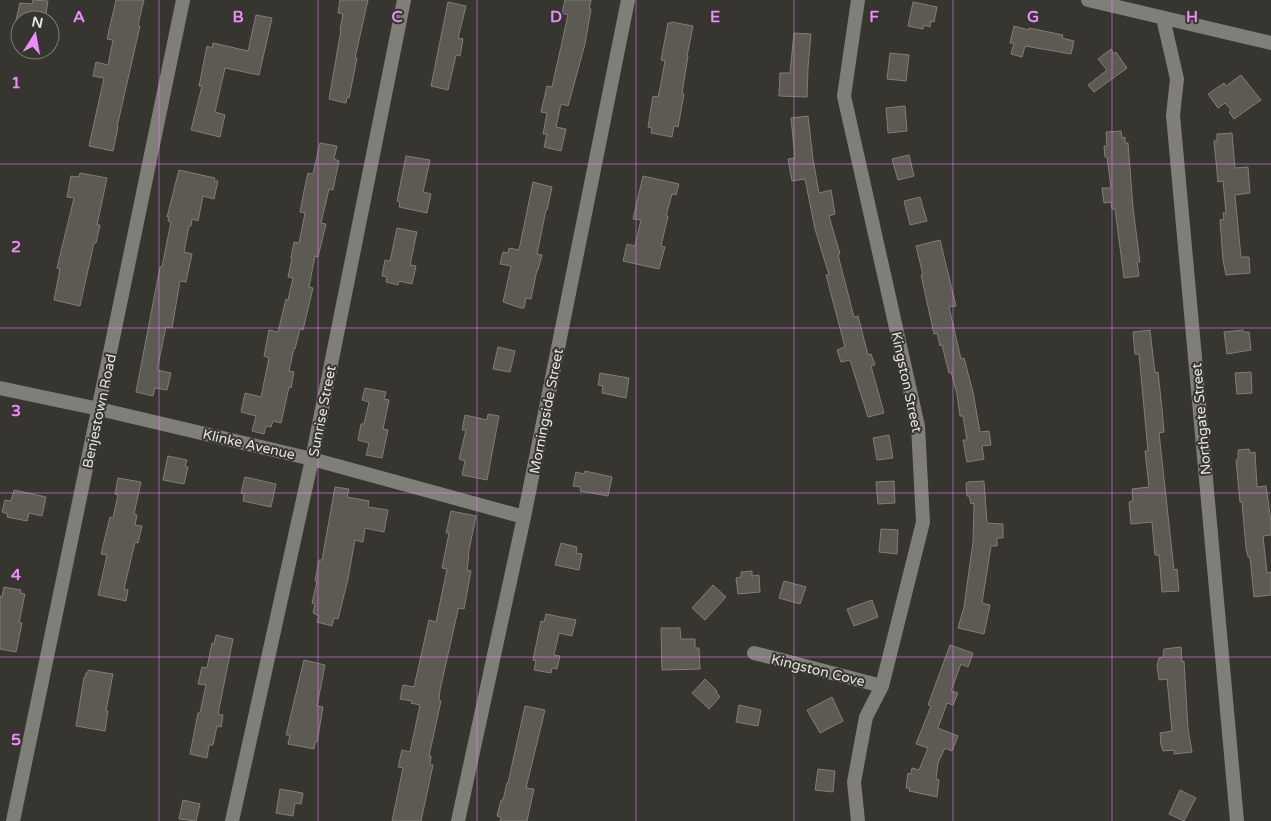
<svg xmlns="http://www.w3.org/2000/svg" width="1271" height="821" font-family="'Varela Round',sans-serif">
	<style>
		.building { fill: #5d5953; stroke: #817d77 }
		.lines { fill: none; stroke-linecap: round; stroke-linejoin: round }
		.street { stroke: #807e78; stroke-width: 14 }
		.grid { fill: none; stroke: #eb8dfb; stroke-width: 1; stroke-opacity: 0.55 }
		.labels { text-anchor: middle; stroke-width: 4; stroke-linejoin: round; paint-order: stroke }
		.street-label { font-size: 14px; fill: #e5e4e0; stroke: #37352f }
		.grid-label { font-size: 16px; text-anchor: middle; font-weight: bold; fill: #eb8dfb; stroke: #37352f; stroke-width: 4; stroke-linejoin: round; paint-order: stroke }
	</style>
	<rect width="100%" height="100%" fill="#37352f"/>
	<!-- building -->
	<path class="building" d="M33 0 48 1 45 20H16L20 3 32 4Z
		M116 0H144L138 25 140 26 117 127H118L113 151 89 146 104 78 93 76 96 62 108 65 113 40 107 39Z
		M340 0H368L355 58H357L349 98 347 97 346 103 329 99 341 30H340L343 14 338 13Z
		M565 0H591L589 9H591L585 44 568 106 561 104 556 127 566 129 561 151 544 147 547 134H543L547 113 541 112 547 86 552 87 568 15 562 13Z
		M448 2 466 6 458 38 463 39 460 56 456 55 448 90 431 86Z
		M913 2 937 7 934 22 931 21 930 27 924 25 923 29 908 26Z
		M256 15 272 18 259 75 225 68 215 112 225 115 220 137 191 130 202 86H199L207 46 212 48 213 43 248 51Z
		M672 22 693 26 687 56H688L682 93 684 94 678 127 674 126 672 137 651 133 652 128 648 127 653 96 658 97 661 83 665 61 661 60 668 23H671Z
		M1014 26 1029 30V28L1063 35 1062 38 1074 41 1071 54 1025 46 1022 57 1011 54 1014 43H1010Z
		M794 33 811 34 808 68 807 97 779 96 780 73H790Z
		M1111 49 1114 54 1116 52 1127 68 1094 92 1088 85 1107 70 1098 59Z
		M890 53 909 55 906 81 887 79Z
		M1241 75 1261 100 1234 119 1229 112 1231 110 1225 103 1218 108 1208 94 1224 83 1226 86Z
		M905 106 907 131 888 133 886 108Z
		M808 116 813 159 819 193 831 190 835 214 829 216 840 254 838 255 854 317 858 316 868 355 871 354 875 365 871 366 884 413 868 417 850 360 841 362 837 350 845 347 826 275H829L815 229 805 179 792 181 788 159 795 158 791 118Z
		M1121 131 1122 138 1125 137V143H1128L1133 208 1140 262H1137L1139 276 1124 278 1115 209H1112L1111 202 1104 203 1102 188H1111L1107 157H1105L1104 146H1107L1106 132Z
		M1232 133 1235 168 1248 167 1250 193 1235 195 1241 257H1249L1250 273 1226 275 1223 260 1220 220 1224 219 1223 213H1226L1223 181 1218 182 1214 141 1217 140V134Z
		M320 143 337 146 334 159 339 161 333 190 329 189 321 223 326 224 318 257 315 256 309 287 313 288 303 330 300 329 295 349 294 348 289 371 294 372 291 388 289 387 281 423 273 421 271 427 266 426 264 434 252 431 256 416 241 412 245 393 261 397 269 358 264 356 269 330 278 332 286 299 288 300 293 278 288 277 292 258H291L294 242 299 243 305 213 300 212 304 191 308 173 313 174Z
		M909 155 914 176 898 180 892 159Z
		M406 156 430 160 423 192 431 194 427 213 399 207 400 202 397 201Z
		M179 170 215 178 214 181H218L214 199 203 196 198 221 192 219 191 226H189L184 252 192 254 186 282 180 281 172 328 166 327 157 370 171 373 167 390 155 388 153 396 136 392 160 267H162L171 222 168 221 169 217H167Z
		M80 173 107 178 97 225H100L96 243H94L80 306 54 300 60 269 57 268 74 198 67 197 71 176 79 177Z
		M643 176 679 184 676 195 672 194 666 216H668L661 246 665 247 659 269 623 261 627 244 635 246 641 220 633 219Z
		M533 182 552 187 547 210H546L537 254 542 255 538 270H537L531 299 526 298 524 308H521L503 302 511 266 500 264 503 252 508 253 509 248 519 250Z
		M920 197 927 221 910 225 904 201Z
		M397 228 417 232 410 265 416 266 412 284 399 281 398 285 386 282 387 277 382 276 385 260 390 261Z
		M940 240 956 306 949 307 961 359 964 358 973 392 980 432 989 431 991 445 982 446 984 459 967 462 963 440H967L963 416H960L957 394 951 372 949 373 942 345 940 346 937 333 934 334 921 275H923L916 246Z
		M1150 330 1155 373 1158 372 1162 409 1164 432 1159 433 1174 570 1177 569 1179 591 1162 592 1159 555H1155L1152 522 1131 524 1129 502 1133 501 1132 489 1149 487 1145 451H1148L1139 354H1135L1133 332Z
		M1243 330V332H1249L1251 350 1227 354 1224 332Z
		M498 347 515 351 510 372 493 369Z
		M1251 372 1252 393 1237 394 1235 373Z
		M600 373 629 378 626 398 602 393 603 386 598 385Z
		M365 388 386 392 384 399 389 400 383 429 388 430 382 458 366 455 369 443 358 440 361 424H364L369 402 362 400Z
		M488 414 499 416 487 480 462 475 465 461 459 459 466 430H462L465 415 487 420Z
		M889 435 893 458 877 460 873 438Z
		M1249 449 1250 453 1255 452 1257 487 1266 486 1271 522V535L1263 536 1267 573 1271 572V595L1254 597 1250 557H1248L1246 548 1242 502H1240L1236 460 1238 459V450Z
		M168 456 187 460 185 466 188 467 184 484 163 480Z
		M585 471 612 477 608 496 580 491 581 487 573 486 576 472 584 474Z
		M245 477 276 484 271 507 243 501 244 494 241 493Z
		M118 478 141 482 134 514 137 515 135 525 142 526 138 543 135 542 124 589 128 590 126 601 98 595 107 555 101 554 110 517 113 518 118 495 115 494Z
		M894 481 895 503 878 504 876 482Z
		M984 481 987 523 1003 524V538H997V546H991L982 603 990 605 984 634 958 628 964 607 973 542 974 503 971 504 969 496H967L966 483H968V482Z
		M335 487 349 489 347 497 369 501 368 507 388 510 384 532 365 528 363 542 355 540 348 579 338 619 334 618 332 626 317 622 319 616 313 613 315 604 312 603 317 581H315L319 560H322Z
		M14 490 46 497 42 516 29 513 27 521 7 517 8 514 2 512 5 500 11 501Z
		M451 511 476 516 468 555H469L467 570 471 571 464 609 458 608V610L440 690 439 700 441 701 429 756H431L430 765H433L421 821H392L403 768 398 767 402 750 410 752 420 705 411 703 412 701 400 699 403 685 414 687 429 620 436 622 447 569 442 568 449 533H446Z
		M881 529 898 530 897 554 879 552Z
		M561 543 577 547 576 553 582 554 579 570 555 565Z
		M752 571V576L759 575 760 592 738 594 736 578 741 577V572Z
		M784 581 806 587 800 604 779 598Z
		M713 585 726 597 705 620 692 608Z
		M4 587 21 590 20 593 25 594 19 623H22L16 652 0 649V596L2 597Z
		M872 600 878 617 854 626 847 609Z
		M546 614 576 620 572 636 559 633 554 655 560 656 557 669 552 668 551 673 534 670 536 661 533 660 541 621 544 622Z
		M661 628H680L681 639H695V648H699L700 669 662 670Z
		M216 635 233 639 218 714 223 715 221 727 217 726 213 745H209L207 758 190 754 198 713H200L206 685 198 684 202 667 207 668 212 643 214 644Z
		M950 645 973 653 968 667 961 664 951 691 958 693 953 705 947 703 938 728 958 736 952 751 945 748 938 763 936 779 939 780 937 797 909 791 910 788H906L908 773 911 774 912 768 919 770 928 748 916 744 931 706 928 705Z
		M1181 647 1182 662 1184 661 1188 729 1192 752 1174 754V750L1163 751 1161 745 1160 733 1172 731 1167 679 1159 680 1157 665 1159 658 1163 657 1164 649Z
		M304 660 325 665 317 706 323 707 322 713 317 742H315L314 749 288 744 290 735H286Z
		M88 670 113 674 106 711H108L105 731 76 726 84 677 85 678 86 673H88Z
		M705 679 717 691 716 692 720 697 709 709 692 693Z
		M832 697 843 721 820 733 807 710Z
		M739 705 761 710 758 726 736 722Z
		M525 706 545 710 526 788 534 789 527 821H500L501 817 497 816 501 800H503L507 783H508Z
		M818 769 835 771 833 792 815 790Z
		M280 789 303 793 301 804 295 803 293 816 276 813Z
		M1180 790 1196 798 1184 821 1169 814Z
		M183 800 200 804 196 821 179 819Z"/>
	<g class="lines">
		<!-- street -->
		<path class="street" d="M858 0 844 96 918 426 923 522 882 686 866 717 854 782 858 821
			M1088 0 1271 43
			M1163 18 1177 79 1173 115 1237 821
			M0 388 99 409 312 459 524 517
			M754 653 882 686
			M13 821 183 0
			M232 821 312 459 404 0
			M458 821 524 517 628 0"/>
	</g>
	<!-- grid -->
	<path class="grid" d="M159 0V821M318 0V821M477 0V821M636 0V821M794 0V821M953 0V821M1112 0V821M0 164H1271M0 328H1271M0 493H1271M0 657H1271"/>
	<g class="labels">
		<!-- street labels -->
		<g class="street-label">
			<text transform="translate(907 382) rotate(78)" y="5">Kingston Street</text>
			<text transform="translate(99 411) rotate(-78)" y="5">Benjestown Road</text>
			<text transform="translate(322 411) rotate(-79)" y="5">Sunrise Street</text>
			<text transform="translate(546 411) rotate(-79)" y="5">Morningside Street</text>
			<text transform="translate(1201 419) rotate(-95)" y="5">Northgate Street</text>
			<text transform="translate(249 444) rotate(13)" y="5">Klinke Avenue</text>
			<text transform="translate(818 670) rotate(14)" y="5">Kingston Cove</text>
		</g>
	</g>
	<g class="grid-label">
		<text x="79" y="22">A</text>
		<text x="238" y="22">B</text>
		<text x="397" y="22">C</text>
		<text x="556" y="22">D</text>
		<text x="715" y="22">E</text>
		<text x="874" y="22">F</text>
		<text x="1033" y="22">G</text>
		<text x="1192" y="22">H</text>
		<text x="16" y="88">1</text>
		<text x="16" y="252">2</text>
		<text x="16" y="416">3</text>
		<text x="16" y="580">4</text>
		<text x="16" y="745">5</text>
	</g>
	<!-- north arrow -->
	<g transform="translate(35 35) rotate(11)"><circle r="24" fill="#37352f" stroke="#7d7b76"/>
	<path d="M0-4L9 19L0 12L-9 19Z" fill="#eb8dfb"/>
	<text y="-8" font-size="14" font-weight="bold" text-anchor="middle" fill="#e5e4e0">N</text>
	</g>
</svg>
